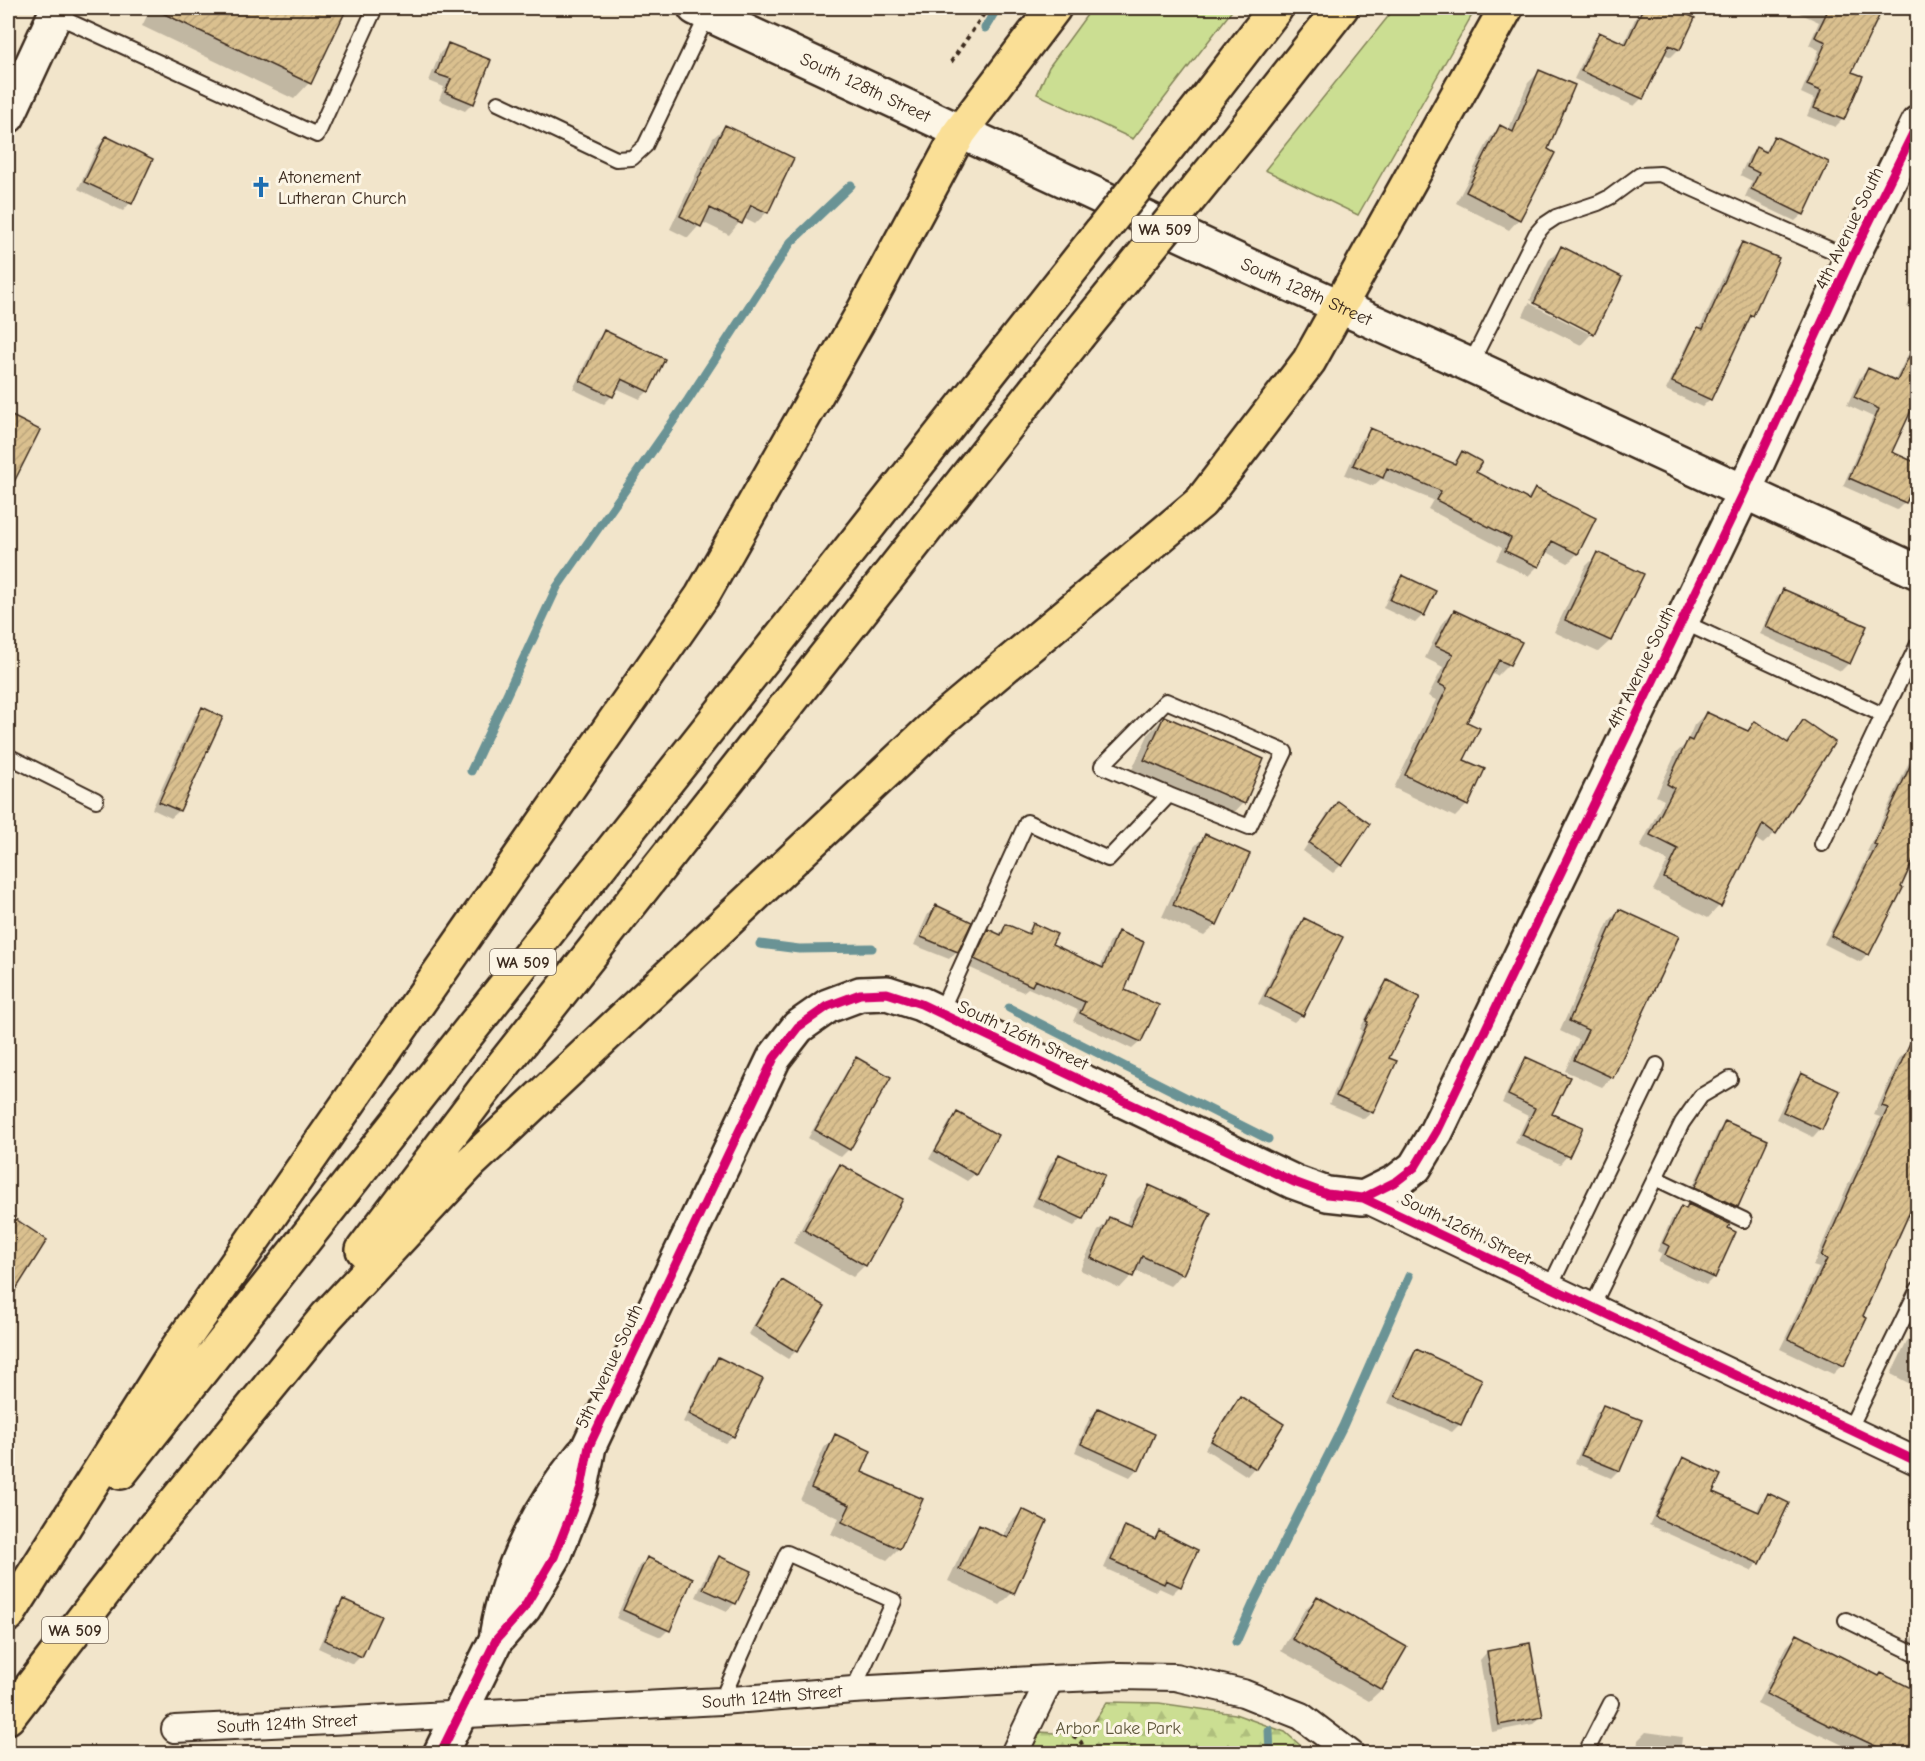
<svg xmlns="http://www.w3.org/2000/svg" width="1925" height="1761" font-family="'Comic Neue',sans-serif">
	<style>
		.green { fill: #cbde92; stroke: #838458; stroke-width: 1.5 }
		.forest { fill: url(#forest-firs); stroke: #838458; stroke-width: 1.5 }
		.shadow { fill: #0003 }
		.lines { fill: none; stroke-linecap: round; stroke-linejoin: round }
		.stream { stroke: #6a9395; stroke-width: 9 }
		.building { fill: url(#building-hatch); stroke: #3b2a1e; stroke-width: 1.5 }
		.lane-casing { stroke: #3b2a1e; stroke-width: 18 }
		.street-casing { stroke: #3b2a1e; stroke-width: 30 }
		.secondary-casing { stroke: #3b2a1e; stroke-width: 38 }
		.highway-casing { stroke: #3b2a1e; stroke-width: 38 }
		.path { stroke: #3b2a1e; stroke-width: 4; stroke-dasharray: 4.5 4.5; stroke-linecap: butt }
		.lane { stroke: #fcf5e5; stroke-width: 14 }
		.street { stroke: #fcf5e5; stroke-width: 26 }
		.secondary { stroke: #fcf5e5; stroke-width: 33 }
		.highway { stroke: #fadf96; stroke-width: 33 }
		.highway-bridge-casing { stroke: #3b2a1e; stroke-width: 38; stroke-linecap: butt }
		.highway-bridge { stroke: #fadf96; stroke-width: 33 }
		.cycleway-casing { stroke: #fcf5e5; stroke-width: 13 }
		.cycleway { stroke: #d6006c; stroke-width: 9 }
		.labels { text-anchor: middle; stroke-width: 6; stroke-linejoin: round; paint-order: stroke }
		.shield { fill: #fcf5e5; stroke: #75675a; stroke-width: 1.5 }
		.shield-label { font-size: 16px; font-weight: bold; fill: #3b2a1e }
		.street-label { font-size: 18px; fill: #3b2a1e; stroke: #fcf5e5 }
		.poi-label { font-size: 18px; fill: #3b2a1e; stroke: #fcf5e5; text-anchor: start }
		.park-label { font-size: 18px; fill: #5f573b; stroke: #fcf5e5 }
	</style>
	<defs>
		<pattern id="forest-firs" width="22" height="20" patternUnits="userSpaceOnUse" patternTransform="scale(1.5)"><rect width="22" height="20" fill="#cbde92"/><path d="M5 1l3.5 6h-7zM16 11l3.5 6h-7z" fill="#afbf7d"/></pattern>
		<pattern id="building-hatch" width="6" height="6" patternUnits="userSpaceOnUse" patternTransform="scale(1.5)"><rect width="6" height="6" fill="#dac08f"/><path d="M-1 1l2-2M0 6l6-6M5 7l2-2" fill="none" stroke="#bca57b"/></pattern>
	</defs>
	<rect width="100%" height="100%" fill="#f2e5cb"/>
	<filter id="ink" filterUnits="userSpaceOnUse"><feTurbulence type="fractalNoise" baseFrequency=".0167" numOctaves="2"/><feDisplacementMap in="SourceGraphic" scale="12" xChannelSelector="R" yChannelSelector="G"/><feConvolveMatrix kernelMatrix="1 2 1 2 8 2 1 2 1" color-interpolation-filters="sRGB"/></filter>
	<g filter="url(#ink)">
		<!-- green -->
		<path class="green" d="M1092 8H1234L1133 139 1037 94 1049 67Z
			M1395 8H1476L1358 215 1265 170Z"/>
		<!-- forest -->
		<path class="forest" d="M1107 1702 1159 1703 1235 1714 1285 1732 1309 1753H1030L1040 1732 1086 1735Z"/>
		<!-- shadow -->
		<path class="shadow" d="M151 8H346L309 83 294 99 142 26Z
			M1640 8H1668L1693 19 1679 49 1671 57 1663 53 1642 98 1634 106 1574 79 1592 42 1599 34 1623 45Z
			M1788 8H1862L1878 15 1850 73 1843 119 1835 127 1807 116 1814 99 1801 93 1819 50 1809 45 1819 22Z
			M448 45 473 103 465 111 439 100 444 87 429 81 440 53Z
			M1539 72 1519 219 1509 230 1456 203 1490 138 1500 127 1508 131 1528 83Z
			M725 127 792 159 767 212 755 224 743 218 729 235 702 222 688 238 670 229 713 138Z
			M106 138 130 203 123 211 78 189 98 146Z
			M1774 138 1803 214 1795 221 1745 197 1752 181 1740 175 1749 156 1757 149 1764 152Z
			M1742 243 1752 315 1747 320 1709 400 1702 407 1666 390 1691 337 1699 330 1735 251Z
			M1561 248 1620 278 1592 333 1581 345 1523 316 1529 303 1590 334V331L1530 300 1549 260Z
			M1918 285V312L1907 307Z
			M605 332 648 391 640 399 616 388 612 396 604 404 573 389 597 339Z
			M1918 335V394L1890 452 1918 464V473L1905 502 1897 510 1843 486 1873 417 1847 405 1860 377 1868 370 1894 382Z
			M8 416 38 431 11 475 8 473Z
			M1370 430 1452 464 1462 453 1474 473 1526 499 1535 489 1577 554 1568 563 1545 551 1537 567 1528 576 1496 560 1502 548 1428 509 1433 500 1381 479 1373 486 1345 475 1361 439Z
			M1598 554 1642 574 1610 641 1598 652 1554 632 1586 566Z
			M1402 577 1423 615 1415 623 1383 608 1394 585Z
			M1783 591 1849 663 1841 671 1760 634 1776 598Z
			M1454 611 1520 643 1509 664 1497 676 1490 673 1465 723 1462 760 1467 805 1455 817 1394 788 1436 700 1428 696 1443 667 1425 658 1442 623Z
			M203 709 221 717 179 811 171 818 152 809 195 716Z
			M1706 713 1746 732 1755 723 1785 743 1803 722 1775 833 1763 844 1754 838 1719 906 1708 918 1653 890 1668 861 1640 847 1664 800 1656 796 1676 753 1686 744 1694 725Z
			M1165 717 1243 803 1228 819 1129 776 1149 733Z
			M1918 743V848L1899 888 1901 889 1867 954 1860 962 1824 944 1870 853 1867 852Z
			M1338 803 1341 865 1333 873 1303 851 1330 810Z
			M1205 835 1248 855 1216 925 1204 936 1162 917 1194 847Z
			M936 907 957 951 949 959 914 945 928 914Z
			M1619 911 1612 1077 1602 1087 1565 1071 1579 1040 1560 1031 1609 921Z
			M1305 920 1302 1015 1294 1022 1258 1004 1297 927Z
			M1034 924 1050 945 1100 968 1110 941 1118 933 1124 990 1157 1006 1140 1042 1132 1049 1073 1021 1078 1010 1028 988 1023 992 968 967 981 939 988 931 998 935 1006 926 1025 934Z
			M1388 981 1387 1058 1372 1112 1364 1119 1329 1104 1362 1030 1360 1029 1380 989Z
			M1908 1050 1918 1055V1194L1861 1317 1842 1365 1833 1374 1780 1349 1819 1268 1813 1266 1846 1189 1880 1117 1874 1115 1899 1059Z
			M1527 1058 1550 1115 1581 1128 1567 1156 1560 1164 1515 1143 1528 1116 1502 1103 1519 1066Z
			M856 1059 849 1149 841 1157 808 1138 849 1067Z
			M1802 1074 1838 1092 1820 1129 1813 1137 1776 1119 1794 1082Z
			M958 1114 975 1174 967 1181 929 1159 950 1121Z
			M1726 1123 1736 1206 1729 1214 1689 1195 1718 1131Z
			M1059 1156 1082 1218 1074 1226 1032 1206 1051 1163Z
			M841 1166 865 1265 853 1277 793 1243 829 1178Z
			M1149 1187 1182 1274 1170 1286 1134 1270 1131 1276 1120 1288 1080 1270 1098 1231 1110 1219 1125 1226 1137 1199Z
			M1688 1205 1714 1277 1706 1285 1658 1262 1662 1254 1657 1251 1673 1216 1681 1208 1684 1210Z
			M8 1216 45 1240 11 1289 8 1287Z
			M782 1282 796 1351 788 1359 748 1334 775 1290Z
			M1918 1331V1388L1891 1374 1908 1340Z
			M1416 1351 1480 1380 1460 1424 1452 1432 1388 1403 1408 1359Z
			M719 1359 733 1436 725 1443 683 1422 711 1366Z
			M1240 1398 1254 1468 1247 1476 1205 1449 1233 1405Z
			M1604 1406 1619 1470 1611 1478 1575 1463 1596 1414Z
			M1098 1410 1137 1469 1130 1477 1075 1452 1090 1417Z
			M835 1436 860 1473 899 1548 887 1560 831 1534 839 1518 800 1500 824 1448Z
			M1683 1459 1711 1493 1756 1513 1761 1502 1768 1494 1758 1563 1751 1571 1649 1525 1676 1467Z
			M1022 1511 1012 1593 1000 1605 948 1581 968 1539 980 1527 1003 1537 1010 1523Z
			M1126 1528 1153 1540 1159 1533 1180 1586 1172 1594 1159 1588 1155 1591 1104 1568 1118 1536Z
			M719 1557 735 1603 727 1611 696 1597 711 1565Z
			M647 1559 668 1630 661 1637 616 1618 639 1566Z
			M1317 1598 1405 1648 1381 1690 1369 1701 1281 1651 1305 1609Z
			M344 1601 361 1656 353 1664 318 1648 336 1608Z
			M1918 1625V1651L1908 1646Z
			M1797 1636 1879 1677 1881 1675 1918 1693V1754H1861L1820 1734 1819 1735 1757 1704 1787 1646Z
			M1487 1652 1541 1717 1533 1724 1492 1732 1480 1660Z
			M1646 1732 1682 1737 1680 1754H1637L1638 1740Z"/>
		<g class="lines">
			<!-- stream -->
			<path class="stream" d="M985 28 997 8
				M471 771 557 587 688 400 791 242 851 185
				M760 944 799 949 872 948
				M1009 1008 1268 1139
				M1236 1642 1253 1604 1343 1426 1409 1276
				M1269 1730 1270 1754"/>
		</g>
		<!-- building -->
		<path class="building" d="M152 8H347L311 84Z
			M1643 8H1672L1695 18 1680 50 1669 45 1643 99 1581 71 1599 32 1626 44Z
			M1829 8H1865L1880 14 1852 72 1863 76 1844 120 1814 108 1821 91 1807 85 1826 42 1815 37Z
			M448 43 491 60 474 104 445 92 451 79 436 74Z
			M1539 70 1575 85 1548 149 1555 153 1520 220 1466 192 1500 125 1513 132Z
			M725 125 794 158 768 213 751 205 742 224 710 208 701 227 680 216Z
			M106 136 153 159 132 204 84 182Z
			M1774 136 1829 162 1804 215 1751 189 1759 173 1747 167 1756 147 1766 152Z
			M1742 242 1779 258 1753 316 1751 315 1711 400 1672 382 1698 327 1703 329Z
			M1561 246 1622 277 1594 334 1534 303Z
			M604 330 665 359 649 392 622 379 613 397 580 381Z
			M1917 340V398L1892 452 1917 463V477L1906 503 1849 478 1879 409 1854 397 1868 368 1897 381Z
			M8 414 40 430 8 494Z
			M1370 428 1455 464 1462 451 1482 462 1476 472 1529 500 1535 488 1596 518 1578 554 1552 541 1539 567 1505 551 1511 538 1436 500 1441 491 1387 468 1383 478 1353 465Z
			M1597 552 1644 574 1611 641 1565 620Z
			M1402 575 1436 591 1424 616 1390 600Z
			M1783 589 1867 626 1850 664 1766 627Z
			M1454 610 1522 642 1510 665 1499 660 1467 722 1480 728 1464 760 1485 769 1468 806 1405 775 1447 688 1439 684 1453 654 1435 646Z
			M202 707 223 717 180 811 159 802Z
			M1706 712 1748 731 1755 721 1788 743 1803 720 1835 742 1776 834 1763 824 1721 907 1664 878 1678 849 1650 835 1674 788 1667 784 1688 739 1692 741Z
			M1164 716 1264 759 1245 804 1144 760Z
			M1917 751V852L1901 887 1903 888 1869 955 1831 936 1877 845 1874 844Z
			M1338 801 1370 824 1342 866 1309 843Z
			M1205 834 1250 854 1217 925 1173 905Z
			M936 905 972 922 958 952 921 937Z
			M1619 909 1679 936 1613 1078 1574 1060 1588 1030 1569 1021Z
			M1304 918 1343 937 1303 1016 1265 996Z
			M1033 923 1057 934 1052 944 1103 968 1118 931 1144 942 1125 990 1159 1005 1141 1042 1080 1013 1085 1002 1035 980 1032 986 974 959 988 929 1001 935 1006 924 1029 934Z
			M1387 980 1420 997 1389 1058 1397 1061 1373 1113 1336 1096 1368 1022 1366 1021Z
			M1917 1027V1196L1863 1316 1867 1318 1844 1366 1788 1339 1827 1259 1821 1256 1855 1178 1888 1108 1882 1106Z
			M856 1057 891 1077 850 1150 815 1130Z
			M1526 1057 1570 1077 1552 1114 1583 1127 1569 1157 1522 1135 1535 1108 1508 1095Z
			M1801 1073 1840 1091 1822 1130 1783 1112Z
			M957 1112 998 1135 976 1175 935 1151Z
			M1725 1121 1768 1140 1738 1207 1695 1187Z
			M1059 1154 1105 1175 1083 1219 1038 1198Z
			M840 1164 903 1199 866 1266 804 1230Z
			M1149 1185 1211 1213 1183 1275 1142 1256 1133 1277 1091 1258 1109 1217 1130 1226Z
			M1688 1204 1730 1224 1728 1228 1736 1232 1715 1278 1665 1255 1669 1246 1663 1243 1681 1206 1686 1209Z
			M8 1214 47 1240 8 1302Z
			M782 1280 825 1306 797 1352 755 1326Z
			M1416 1349 1482 1379 1461 1425 1395 1396Z
			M718 1357 763 1379 734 1437 689 1414Z
			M1240 1396 1284 1424 1256 1469 1211 1441Z
			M1603 1405 1642 1420 1620 1471 1581 1455Z
			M1098 1408 1155 1434 1139 1470 1081 1444Z
			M835 1434 871 1451 862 1472 923 1499 900 1549 842 1522 850 1505 811 1488Z
			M1683 1457 1721 1475 1713 1492 1759 1512 1768 1493 1789 1503 1760 1564 1655 1517Z
			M1022 1509 1047 1521 1014 1594 959 1569 979 1525 1008 1538Z
			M1125 1526 1155 1539 1159 1531 1198 1550 1181 1587 1166 1580 1164 1584 1111 1560Z
			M719 1556 752 1571 736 1604 703 1589Z
			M647 1557 693 1578 670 1631 623 1610Z
			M1317 1596 1407 1647 1382 1690 1292 1639Z
			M343 1599 381 1616 362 1657 324 1640Z
			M1797 1634 1879 1676 1881 1673 1917 1691V1754H1892L1831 1725 1830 1726 1766 1694Z
			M1530 1643 1543 1717 1499 1725 1487 1651Z"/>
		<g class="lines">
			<defs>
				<path id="lane" d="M55 15 317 135 375 8
					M498 103 616 159 632 158 645 146 708 14
					M1470 365 1536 234 1544 225 1556 217 1598 203 1610 197 1640 175 1660 174 1851 259
					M1681 621 1883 715 1822 844
					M1883 715 1918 644
					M8 756 96 800
					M940 1013 1027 822 1108 859 1169 795 1102 766 1166 701 1285 752 1249 827 1169 795
					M1655 1178 1744 1220
					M1550 1287 1657 1065
					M1592 1307 1682 1123 1701 1096 1730 1079
					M1849 1430 1918 1289
					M1846 1620 1918 1655
					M721 1701 787 1553 894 1601 853 1690
					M1585 1754 1611 1703"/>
				<g id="street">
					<path d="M1363 1198 1918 1462"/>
					<path id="s1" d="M175 1729 721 1701 853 1690 1050 1679 1119 1676 1175 1677 1243 1693 1301 1716 1351 1754"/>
					<path d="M1014 1754 1050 1679"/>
				</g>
				<g id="secondary">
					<path id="s2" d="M695 8 1247 265 1470 365 1918 572"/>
					<path d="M8 116 58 8"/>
					<path d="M497 1632C508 1567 541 1505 583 1454"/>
					<path d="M440 1754 496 1640 524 1608 554 1557 581 1488 589 1446 774 1058 798 1027 828 1006 860 994 887 993 921 1004 1294 1182 1327 1194 1363 1198 1397 1181 1415 1167 1436 1132 1744 492 1851 259 1918 123"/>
				</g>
				<path id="highway" d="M1202 104 1276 8
					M1252 121 1341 8
					M363 1250 497 1073 1077 337
					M121 1472 1040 309
					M142 1543 327 1316 470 1163 941 720 1201 502 1309 361 1506 8
					M8 1615 177 1349 702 596 861 316 960 132 1054 8
					M8 1717 155 1526"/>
			</defs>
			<!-- lane casing -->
			<use href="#lane" class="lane-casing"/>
			<!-- street casing -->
			<use href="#street" class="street-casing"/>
			<!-- secondary casing -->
			<use href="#secondary" class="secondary-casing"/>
			<!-- highway casing -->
			<use href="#highway" class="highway-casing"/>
			<!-- path -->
			<path class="path" d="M951 62 988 8
				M1059 1724 1081 1742 1085 1754"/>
			<!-- lane -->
			<use href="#lane" class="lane"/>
			<!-- street -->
			<use href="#street" class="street"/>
			<!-- secondary -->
			<use href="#secondary" class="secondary"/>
			<!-- highway -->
			<use href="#highway" class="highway"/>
			<defs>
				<path id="highway-bridge" d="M1040 309 1202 104
					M1077 337 1252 121"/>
			</defs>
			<!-- highway-bridge casing -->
			<use href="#highway-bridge" class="highway-bridge-casing"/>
			<!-- highway-bridge -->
			<use href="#highway-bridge" class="highway-bridge"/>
			<defs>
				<path id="cycleway" d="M1363 1198 1397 1181 1415 1167 1436 1132 1744 492 1851 259 1918 123
					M440 1754 496 1640 524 1608 554 1557 581 1488 589 1446 774 1058 798 1027 828 1006 860 994 887 993 921 1004 1294 1182 1327 1194 1363 1198 1918 1462"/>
			</defs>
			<!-- cycleway casing -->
			<use href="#cycleway" class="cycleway-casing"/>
			<!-- cycleway -->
			<use href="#cycleway" class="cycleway"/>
		</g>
	</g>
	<!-- icons -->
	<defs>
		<symbol id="church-bare" viewBox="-9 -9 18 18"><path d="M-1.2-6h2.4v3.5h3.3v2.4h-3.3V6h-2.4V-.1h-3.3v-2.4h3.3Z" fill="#1f6fb2" stroke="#fcf5e5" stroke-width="2.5" paint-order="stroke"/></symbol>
	</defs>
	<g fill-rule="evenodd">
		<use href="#church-bare" x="246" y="172" width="30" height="30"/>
	</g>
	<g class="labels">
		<!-- shield labels -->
		<g class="shield">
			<rect x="1132" y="216" width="66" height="26" rx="4.5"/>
			<rect x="490" y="949" width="66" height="26" rx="4.5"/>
			<rect x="42" y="1617" width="66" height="26" rx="4.5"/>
		</g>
		<g class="shield-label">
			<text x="1165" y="235">WA 509</text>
			<text x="523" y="968">WA 509</text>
			<text x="75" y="1636">WA 509</text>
		</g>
		<!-- street labels -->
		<g class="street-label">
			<text dy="6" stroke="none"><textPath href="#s2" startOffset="188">South 128th Street</textPath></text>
			<text transform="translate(1849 228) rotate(-64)" y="6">4th Avenue South</text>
			<text dy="6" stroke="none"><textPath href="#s2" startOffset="674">South 128th Street</textPath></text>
			<text transform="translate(1641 667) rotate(-64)" y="6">4th Avenue South</text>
			<text transform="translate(1023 1035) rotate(25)" y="6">South 126th Street</text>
			<text transform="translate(1466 1229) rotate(26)" y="6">South 126th Street</text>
			<text transform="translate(609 1366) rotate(-65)" y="6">5th Avenue South</text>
			<text dy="6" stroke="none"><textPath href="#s1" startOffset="598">South 124th Street</textPath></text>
			<text dy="6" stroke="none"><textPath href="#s1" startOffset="112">South 124th Street</textPath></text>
		</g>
		<!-- poi labels -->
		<g class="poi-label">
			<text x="278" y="183">Atonement<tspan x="278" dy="21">Lutheran Church</tspan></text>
		</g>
		<!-- park labels -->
		<g class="park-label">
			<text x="1118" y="1734">Arbor Lake Park</text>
		</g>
	</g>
	<!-- margin -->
	<rect width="1925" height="1761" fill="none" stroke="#fcf5e5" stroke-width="30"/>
	<rect x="15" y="15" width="1895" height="1731" fill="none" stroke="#3b2a1e" stroke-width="2" filter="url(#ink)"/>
</svg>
